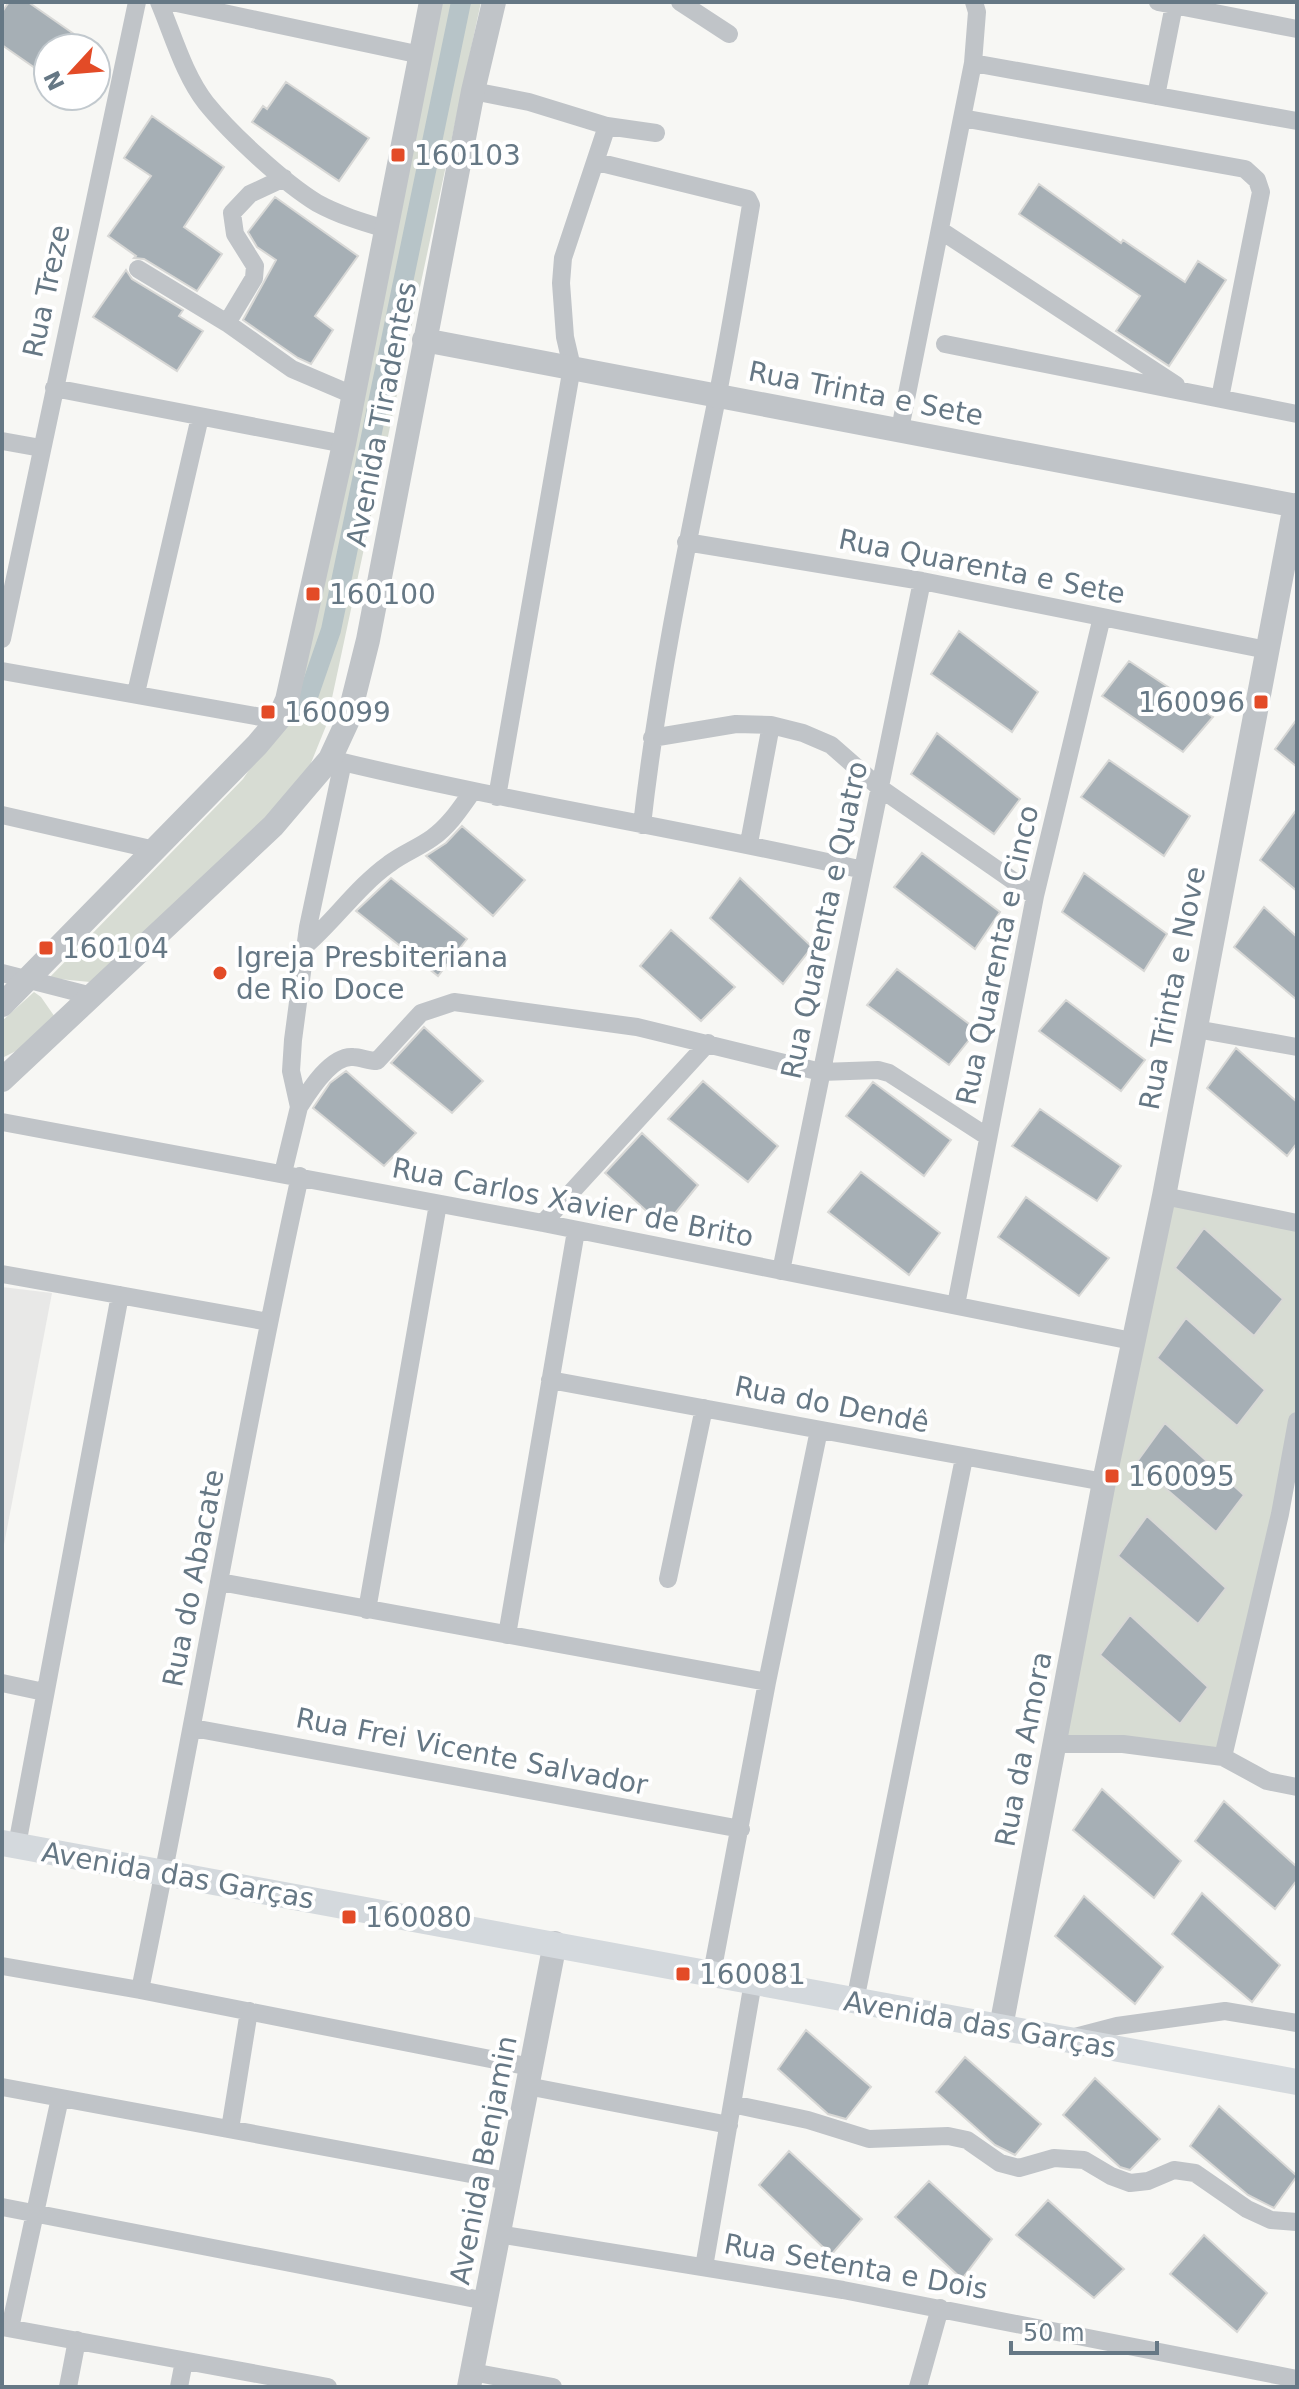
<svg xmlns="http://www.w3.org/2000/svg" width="1299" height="2389" font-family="'DejaVu Sans',sans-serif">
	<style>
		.built { fill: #e8e8e7 }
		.green { fill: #d7dcd3 }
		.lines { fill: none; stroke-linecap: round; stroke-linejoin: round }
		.canal { stroke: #b7c4c8; stroke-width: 20 }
		.building { fill: #a6afb5; stroke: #d8d8d6; stroke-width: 2 }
		.minor { stroke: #c0c4c8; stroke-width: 18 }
		.tertiary { stroke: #c0c4c8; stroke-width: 24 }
		.secondary { stroke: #d4d9dd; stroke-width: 26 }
		.poi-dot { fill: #e34b27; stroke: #fff; stroke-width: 3 }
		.labels { text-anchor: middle; stroke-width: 8; stroke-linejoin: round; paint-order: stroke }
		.poi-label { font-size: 28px; fill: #667885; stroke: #fff; text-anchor: start }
		.street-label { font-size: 28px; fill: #667885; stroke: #fff }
	</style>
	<rect width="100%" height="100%" fill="#f7f7f4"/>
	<!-- built -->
	<path class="built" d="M2 1287 52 1293 2 1555Z"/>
	<!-- green -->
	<path class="green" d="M434 2H481L326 726 298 795 100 983 49 978 243 779 288 712Z
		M34 992 41 997 57 1020 24 1047 2 1058V1021Z
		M1164 1196 1297 1223V1421L1223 1757 1054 1744Z"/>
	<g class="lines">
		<!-- canal -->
		<path class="canal" d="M304 708 331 630 461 2"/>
	</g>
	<!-- building -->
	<path class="building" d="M9 2H28L94 48H48V77L2 45V12Z
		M286 82 369 138 339 181 252 122 263 106 267 109Z
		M152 116 224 167 184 227 222 254 197 291 144 259 134 258 136 256 108 236 151 176 124 158Z
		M1039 184 1121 243 1123 240 1185 282 1198 261 1226 280 1169 366 1116 331 1140 296 1019 214Z
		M275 197 358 256 315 316 333 330 311 364 298 358 243 320 276 260 257 247 248 232Z
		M126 270 132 279 183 310 179 316 203 331 177 371 93 317Z
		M959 631 1038 692 1012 732 931 674Z
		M1129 661 1213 717 1183 752 1102 696Z
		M1297 719V767L1275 749Z
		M937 733 1020 799 994 834 911 774Z
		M1109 760 1190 816 1164 856 1081 797Z
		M1297 809V891L1260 860Z
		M462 826 525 880 493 916 426 856 446 843Z
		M922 853 1000 912 975 949 894 887Z
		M1084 873 1167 934 1144 971 1062 912Z
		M391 878 467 939 438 976 356 911Z
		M740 878 812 947 783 984 710 918Z
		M1264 907 1297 937V1000L1234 947Z
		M671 930 735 987 701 1021 640 966Z
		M897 969 977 1030 949 1065 867 1005Z
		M1066 1000 1145 1060 1121 1091 1039 1031Z
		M424 1027 483 1081 452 1113 391 1063Z
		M1236 1048 1297 1102V1143L1287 1156 1207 1088Z
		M346 1071 416 1133 384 1166 313 1108 330 1083Z
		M703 1081 778 1146 748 1182 668 1119Z
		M873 1082 951 1140 924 1176 846 1116Z
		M1040 1109 1121 1166 1097 1201 1012 1146Z
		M642 1133 698 1185 664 1227 605 1173Z
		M861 1172 940 1233 909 1275 828 1212Z
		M1026 1197 1109 1258 1079 1296 998 1237Z
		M1204 1228 1283 1299 1254 1336 1175 1268Z
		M1186 1318 1265 1390 1237 1426 1157 1358Z
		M1165 1423 1244 1495 1216 1532 1136 1463Z
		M1147 1516 1226 1588 1198 1624 1118 1556Z
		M1130 1615 1208 1687 1180 1724 1100 1655Z
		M1102 1789 1181 1861 1154 1898 1073 1830Z
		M1224 1801 1297 1867V1880L1275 1909 1195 1841Z
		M1202 1893 1280 1965 1252 2002 1172 1934Z
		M1084 1896 1163 1967 1135 2004 1055 1936Z
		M806 2030 871 2087 846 2119 828 2114 778 2069Z
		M965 2057 1041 2124 1015 2155 995 2145 936 2092Z
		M1095 2078 1160 2139 1130 2170 1120 2167 1063 2115Z
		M1219 2106 1297 2176 1274 2208 1248 2195 1190 2146Z
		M789 2151 862 2219 831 2255 759 2185Z
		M929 2181 992 2239 962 2279 895 2217Z
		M1048 2200 1124 2269 1094 2298 1016 2235Z
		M1204 2235 1267 2293 1237 2332 1170 2274Z"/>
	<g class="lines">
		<!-- minor -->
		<path class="minor" d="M159 2C173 35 184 75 206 103 231 134 283 182 317 203 339 215 362 222 386 229
			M172 2 421 55
			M680 2 729 34
			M1158 2 1297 29
			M973 63 1297 121
			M473 91 529 102 607 126 656 133
			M1156 96 1174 5
			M962 118 1245 169 1257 180 1261 192 1220 398
			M597 162 748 199 751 205C740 270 730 334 717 398 688 540 658 681 642 825
			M940 230 1176 385
			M138 269 227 323 292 369 353 395
			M227 323 254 278 255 266 235 234 232 213 250 194 284 178
			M945 344 1297 414
			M54 388 344 444
			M900 429 973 63 977 12 974 2
			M2 441 41 448
			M686 542 922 581 1267 650
			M2 639 137 2
			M2 671 278 720
			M136 693 200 417
			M652 738 736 724 771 725 803 733 831 745 880 788 1035 896
			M330 759C507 802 686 829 863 870
			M497 797 572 367 565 337 561 283 563 258 607 126
			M2 815 155 850
			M749 843 771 725
			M305 946C335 920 357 887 389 864 402 854 418 848 432 838 449 826 460 809 472 792
			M2 973 92 996
			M1196 1029 1297 1047
			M299 1107C309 1091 331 1055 353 1057 361 1057 368 1061 377 1061L421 1013 454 1002 637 1027 821 1072 878 1070 889 1073 988 1137
			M2 1122 543 1223 1132 1341
			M283 1173 299 1107 291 1071 293 1040 308 927 343 762
			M1164 1196 1297 1223
			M543 1223 708 1043
			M781 1271 922 581
			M2 1274 269 1322
			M956 1305 1035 896 1102 617
			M550 1380 1104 1482
			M668 1579 704 1408
			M220 1582 767 1682
			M367 1610 438 1204
			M507 1635 576 1231
			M2 1683 44 1692
			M193 1728 741 1829
			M1054 1744H1123L1223 1757 1267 1781 1297 1787
			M1223 1757 1280 1514 1297 1421
			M17 1845 120 1295
			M2 1966 140 1990 531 2067
			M712 1973 767 1682 819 1430
			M140 1990C196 1719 241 1446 300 1176
			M855 2001 964 1458
			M1071 2038 1117 2026 1225 2011 1297 2023
			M527 2086 729 2125
			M2 2087 508 2181
			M732 2104 808 2120 869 2139 948 2136 967 2140 1000 2163 1019 2168 1054 2158 1084 2160 1111 2176 1130 2183 1148 2181 1174 2170 1195 2173 1247 2209 1271 2220 1297 2222
			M230 2129 249 2011
			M2 2207 486 2301
			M498 2234 843 2290 1297 2379
			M704 2267 753 1982
			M2 2327 328 2387
			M10 2328 60 2098
			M472 2372 553 2387
			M68 2387 77 2340
			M179 2387 184 2361
			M918 2387 940 2308"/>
		<!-- tertiary -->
		<path class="tertiary" d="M424 340 1297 506
			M2 1005 257 745 278 720 287 700 344 444 431 2
			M2 1080 273 826 330 759 348 720 368 640 473 91 494 2
			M1001 2027 1104 1482 1164 1196 1295 505
			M469 2387 555 1943"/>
		<!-- secondary -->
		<path class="secondary" d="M2 1843 1297 2082"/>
	</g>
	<!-- markers -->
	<g class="poi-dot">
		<rect x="390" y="147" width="16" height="16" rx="4"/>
		<rect x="305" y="586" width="16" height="16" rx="4"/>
		<rect x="1253" y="694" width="16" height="16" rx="4"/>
		<rect x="260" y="704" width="16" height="16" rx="4"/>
		<rect x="38" y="940" width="16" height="16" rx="4"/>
		<circle cx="220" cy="973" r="8"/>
		<rect x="1104" y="1468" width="16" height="16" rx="4"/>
		<rect x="341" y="1909" width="16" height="16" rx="4"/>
		<rect x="675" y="1966" width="16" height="16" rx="4"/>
	</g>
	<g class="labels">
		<!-- poi labels -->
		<g class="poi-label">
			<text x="414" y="165">160103</text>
			<text x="329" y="604">160100</text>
			<text x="1245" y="712" text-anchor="end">160096</text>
			<text x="284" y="722">160099</text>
			<text x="62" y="958">160104</text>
			<text x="236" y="967">Igreja Presbiteriana<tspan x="236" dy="32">de Rio Doce</tspan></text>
			<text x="1128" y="1486">160095</text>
			<text x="365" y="1927">160080</text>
			<text x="699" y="1984">160081</text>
		</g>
		<!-- street labels -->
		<g class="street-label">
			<text transform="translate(46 291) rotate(-78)" y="10">Rua Treze</text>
			<text transform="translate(866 393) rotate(11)" y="10">Rua Trinta e Sete</text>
			<text transform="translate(381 414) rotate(-79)" y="10">Avenida Tiradentes</text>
			<text transform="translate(982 566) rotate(11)" y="10">Rua Quarenta e Sete</text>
			<text transform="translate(824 920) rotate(-78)" y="10">Rua Quarenta e Quatro</text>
			<text transform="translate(997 955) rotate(-78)" y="10">Rua Quarenta e Cinco</text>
			<text transform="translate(1172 988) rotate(-79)" y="10">Rua Trinta e Nove</text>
			<text transform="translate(573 1202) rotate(11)" y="10">Rua Carlos Xavier de Brito</text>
			<text transform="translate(832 1404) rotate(11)" y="10">Rua do Dendê</text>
			<text transform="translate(193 1578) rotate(-79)" y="10">Rua do Abacate</text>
			<text transform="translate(1023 1749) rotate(-79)" y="10">Rua da Amora</text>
			<text transform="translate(472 1751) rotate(11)" y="10">Rua Frei Vicente Salvador</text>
			<text transform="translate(178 1875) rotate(10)" y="10">Avenida das Garças</text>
			<text transform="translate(980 2024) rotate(10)" y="10">Avenida das Garças</text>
			<text transform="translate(483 2160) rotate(-79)" y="10">Avenida Benjamin</text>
			<text transform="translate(856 2266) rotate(10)" y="10">Rua Setenta e Dois</text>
		</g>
	</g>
	<!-- border -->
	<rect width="1299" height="2389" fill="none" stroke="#667885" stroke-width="8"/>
	<!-- north arrow -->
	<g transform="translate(72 72) rotate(244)"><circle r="38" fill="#ffffff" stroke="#c2c9ce" stroke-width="2"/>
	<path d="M0-6L14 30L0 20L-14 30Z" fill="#e34b27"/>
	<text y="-12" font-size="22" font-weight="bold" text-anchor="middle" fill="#667885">N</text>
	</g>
	<!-- scale -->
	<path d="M1011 2341v12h146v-12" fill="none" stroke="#667885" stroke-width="4"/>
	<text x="1023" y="2341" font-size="24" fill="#667885" stroke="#ffffff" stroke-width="6" paint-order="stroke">50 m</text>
</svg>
